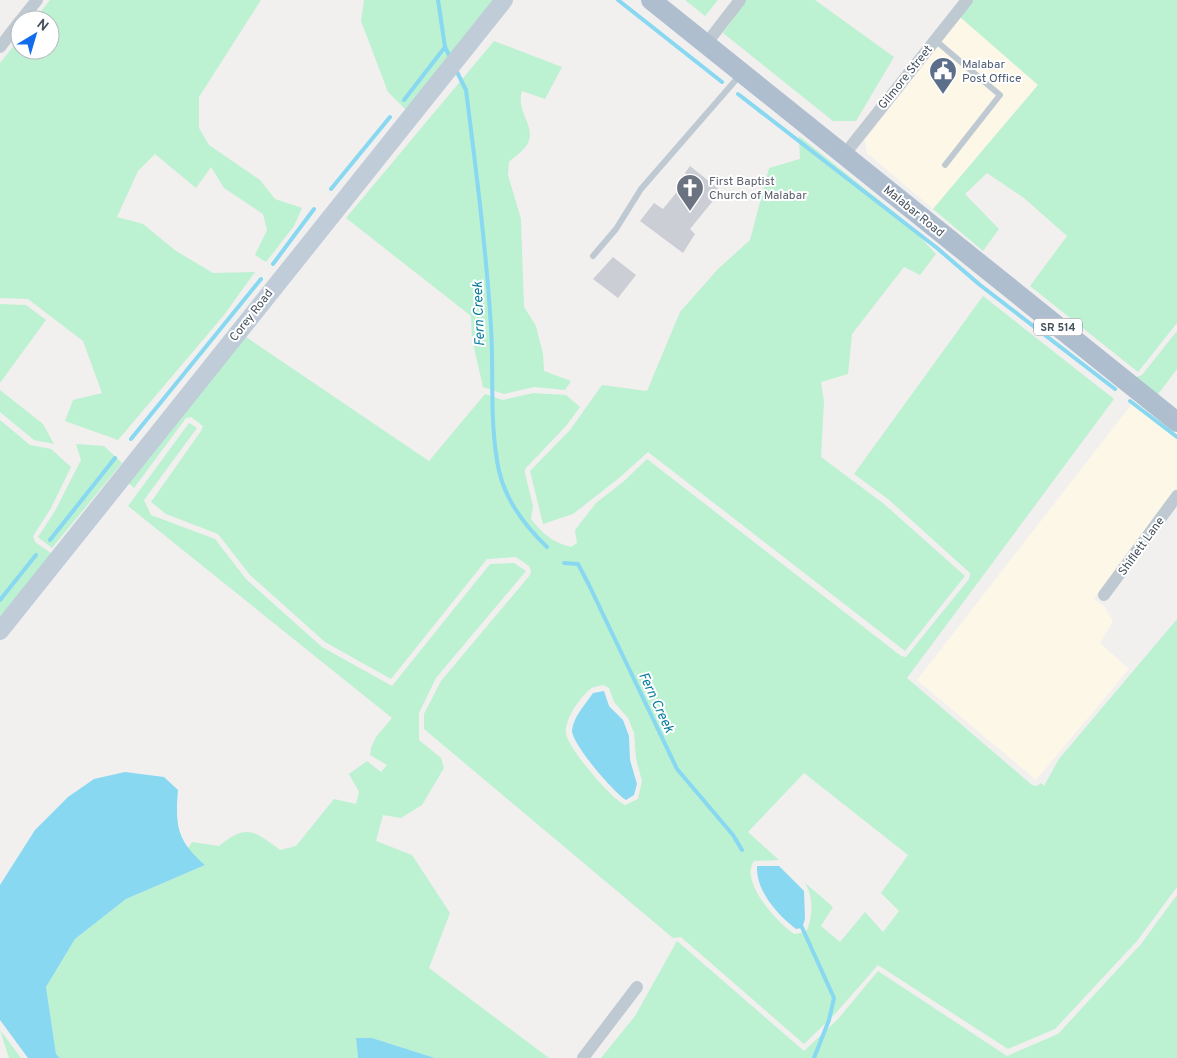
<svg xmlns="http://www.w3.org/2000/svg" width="1177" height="1058" font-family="Overpass,sans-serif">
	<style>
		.commercial { fill: #fdf7e8 }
		.green { fill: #bcf1d2; fill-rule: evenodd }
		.water { fill: #87d8f0 }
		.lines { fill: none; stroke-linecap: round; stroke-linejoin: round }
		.stream { stroke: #87d8f0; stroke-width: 4 }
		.building { fill: #cbced4 }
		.lane { stroke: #bfc9d2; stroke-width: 6 }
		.street { stroke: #bfc9d2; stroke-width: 12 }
		.secondary { stroke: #c1ccd9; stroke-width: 18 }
		.primary { stroke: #aebecf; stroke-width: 20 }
		.labels { text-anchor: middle; stroke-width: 4; stroke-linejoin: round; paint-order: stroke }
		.shield { fill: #fff; stroke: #7e868e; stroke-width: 1 }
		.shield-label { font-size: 11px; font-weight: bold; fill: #46525e }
		.service-label { font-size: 12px; fill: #4e5e75; stroke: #fff; text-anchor: start }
		.street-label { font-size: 12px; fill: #46525e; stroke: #fff }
		.worship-label { font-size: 12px; fill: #5b616d; stroke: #fff; text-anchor: start }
		.water-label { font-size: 14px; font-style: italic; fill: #077da1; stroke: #fff }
	</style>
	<rect width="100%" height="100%" fill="#f2efef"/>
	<!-- commercial -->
	<path class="commercial" d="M960 17 1038 85 933 209 867 153 865 140Z
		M1136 395 1177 428V486L1109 583 1101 588 1094 599 1104 606 1113 621 1100 643 1129 669 1036 780 917 680 1131 405Z"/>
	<!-- green -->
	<path class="green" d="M50 0H261L199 97V128L209 145 260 180 275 199 302 208 294 226 266 262 255 255 267 230 263 214 224 188 211 167 196 188 155 154 138 171 117 217 143 224 176 251 213 273 255 272 224 315 118 440 65 421 73 400 102 393 83 341 28 299 0 298V63L20 38V50H50V20H34Z
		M364 0H494L406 110 388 92 361 21Z
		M685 0H718L705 16Z
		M746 0H815L894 57 856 121H833L723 33Z
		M973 0H1177V323L1138 372 1030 286 1067 236 1024 198 987 173 965 194 999 229 983 251 933 209 1038 85 960 17Z
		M494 41 562 67 545 99 522 91C515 113 539 128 526 146 522 152 514 157 509 162L508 175 521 219 524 307 536 326 543 354 544 371 571 381 565 390 534 387 504 394 483 387 472 339 471 316 346 218Z
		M799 136 904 220 936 254 920 275 904 267 852 334 848 374 821 382 824 402 821 457 884 504 965 576 905 651 648 452 619 478 573 514 543 524 530 471 570 430 602 385 647 391 680 312 718 269 750 240 769 168 800 159Z
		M983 296 1114 399 907 678 1032 785 1037 786 1041 783 1044 786 1059 759 1177 619V887L1137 941 1055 1029 1008 1049 878 965 834 1015 804 1044 681 937 673 938 424 729V714L441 681 530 575 531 571 529 566 516 557 487 559 391 679 325 642 250 575 218 534 166 514 151 502 201 431 203 426 191 417 186 418 134 488 127 482 243 335 429 461 485 394 503 400 533 393 566 395 580 407 566 426 525 469V473L533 506 531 519C543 534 552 542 571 547L577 543 575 530 596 503 623 482 647 459 901 656 906 657 969 579 970 573 888 499 854 474ZM603 685 609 688 614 702 628 718 634 733 636 759 642 781 638 799 625 805C611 799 569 749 566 734 564 720 579 699 589 690 592 687 599 686 603 685ZM804 773 908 855 881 893 899 911 883 932 865 912 840 942 821 926 833 907 804 882C814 894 813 919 806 932L794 934C778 923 739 882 754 861L779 860 748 832Z
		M0 304 26 305 46 320 0 383Z
		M1177 331V369L1156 397 1136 377 1142 375Z
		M0 390 43 424 54 444 34 440 0 412Z
		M0 420 30 445 51 449 71 467 51 508 33 536 35 542 52 554 0 621Z
		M189 423 197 428 144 500 151 515 215 539 246 579 322 647 392 686 490 564 514 563 526 571 436 678 419 713V740L441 758 444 768 422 805 401 818 383 815 376 841 412 855 450 913 429 968 549 1058H435L372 1038H356L358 1058H60L56 1054 46 987 75 939 126 899 205 865 187 850 192 842 219 846C246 824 254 830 280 850L296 846 334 799 356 804 359 792 349 774 367 761 381 772 387 765 370 755 371 748 376 737 392 718 128 506Z
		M76 444 104 446 122 463 52 548 38 537 55 511 81 460Z
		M1177 895V1058H601L635 1016 677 941 804 1051 838 1019 878 971 1007 1056 1058 1034 1141 944Z
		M0 1030 21 1058H9Z"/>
	<!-- water -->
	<path class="water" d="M604 691 609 706 623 720 629 736 630 760 637 784 634 795 626 800C614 793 571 743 572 730 574 716 585 705 593 693Z
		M125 772 164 777 178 790C175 826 177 841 205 865L126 899 75 939 46 987 56 1054 60 1058H28L0 1020V885L35 830 68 797 94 779Z
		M757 866H779L804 891 805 919 802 928 796 929C777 914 756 891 757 866Z
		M356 1038H372L435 1058H358Z"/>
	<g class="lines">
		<!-- stream -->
		<path class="stream" d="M438 0 445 47 450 57
			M618 0 722 82
			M456 70 466 90C476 169 486 248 491 327 494 374 489 424 499 471 506 501 525 526 547 547
			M738 94 937 248 980 285 1115 389
			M404 100 445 47
			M331 189 390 117
			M273 264 314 209
			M1130 401 1177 437
			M131 439 261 279
			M50 540 115 458
			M564 563 578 564 589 585 677 769 733 835 742 850
			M0 600 36 555
			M800 923 834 998 829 1020 814 1058"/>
	</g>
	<!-- building -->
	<path class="building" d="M690 166 721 191 690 229 695 234 683 253 640 221 654 203 663 209 689 177 685 173Z
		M613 257 636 275 618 298 593 279Z"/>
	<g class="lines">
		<!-- lane -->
		<path class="lane" d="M935 40 1000 95 945 165
			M593 256 616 229 641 189 741 74"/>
		<!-- street -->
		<path class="street" d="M21 20 37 0
			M706 44 740 0
			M0 47 20 21
			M844 155 967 0
			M1104 595 1177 496
			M583 1058 637 987"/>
		<!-- secondary -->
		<path class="secondary" d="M0 631 504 0"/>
		<!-- primary -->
		<path class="primary" d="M651 0 1177 422"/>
	</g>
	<!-- icons -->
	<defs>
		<symbol id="civic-pin" viewBox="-11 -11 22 30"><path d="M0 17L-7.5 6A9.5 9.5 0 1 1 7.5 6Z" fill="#5c6f8a" stroke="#fff"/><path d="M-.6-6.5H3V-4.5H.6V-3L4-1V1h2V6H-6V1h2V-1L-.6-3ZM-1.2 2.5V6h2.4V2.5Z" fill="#fff"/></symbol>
		<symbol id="church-pin" viewBox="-11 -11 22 30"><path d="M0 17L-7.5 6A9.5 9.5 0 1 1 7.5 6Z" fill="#6b7280" stroke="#fff"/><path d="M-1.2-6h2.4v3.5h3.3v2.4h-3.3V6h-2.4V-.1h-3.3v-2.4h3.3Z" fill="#fff"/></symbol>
	</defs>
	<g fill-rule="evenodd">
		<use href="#civic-pin" x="927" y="55" width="32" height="43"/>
		<use href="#church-pin" x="674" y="172" width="32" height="43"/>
	</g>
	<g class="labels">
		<!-- shield labels -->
		<rect class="shield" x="1034" y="318.5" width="48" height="17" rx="4"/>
		<g class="shield-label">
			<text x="1058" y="331">SR 514</text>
		</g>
		<!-- service labels -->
		<g class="service-label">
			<text x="962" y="68">Malabar<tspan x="962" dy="14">Post Office</tspan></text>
		</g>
		<!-- street labels -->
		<g class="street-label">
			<text transform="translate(905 77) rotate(-51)" y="4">Gilmore Street</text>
			<text transform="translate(914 211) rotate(39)" y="4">Malabar Road</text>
			<text transform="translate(251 315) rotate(-52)" y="4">Corey Road</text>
			<text transform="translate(1141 546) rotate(-54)" y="4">Shiflett Lane</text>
		</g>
		<!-- worship labels -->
		<g class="worship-label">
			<text x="709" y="185">First Baptist<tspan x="709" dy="14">Church of Malabar</tspan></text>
		</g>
		<!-- water labels -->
		<g class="water-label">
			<text transform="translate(478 314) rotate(-92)" y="5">Fern Creek</text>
			<text transform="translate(657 702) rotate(65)" y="5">Fern Creek</text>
		</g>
	</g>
	<!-- north arrow -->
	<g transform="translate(35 35) rotate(38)"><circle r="24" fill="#ffffff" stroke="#b5babf"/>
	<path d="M0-4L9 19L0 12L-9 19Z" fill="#116bea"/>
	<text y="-8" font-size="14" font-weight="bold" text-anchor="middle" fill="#46525e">N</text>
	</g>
</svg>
